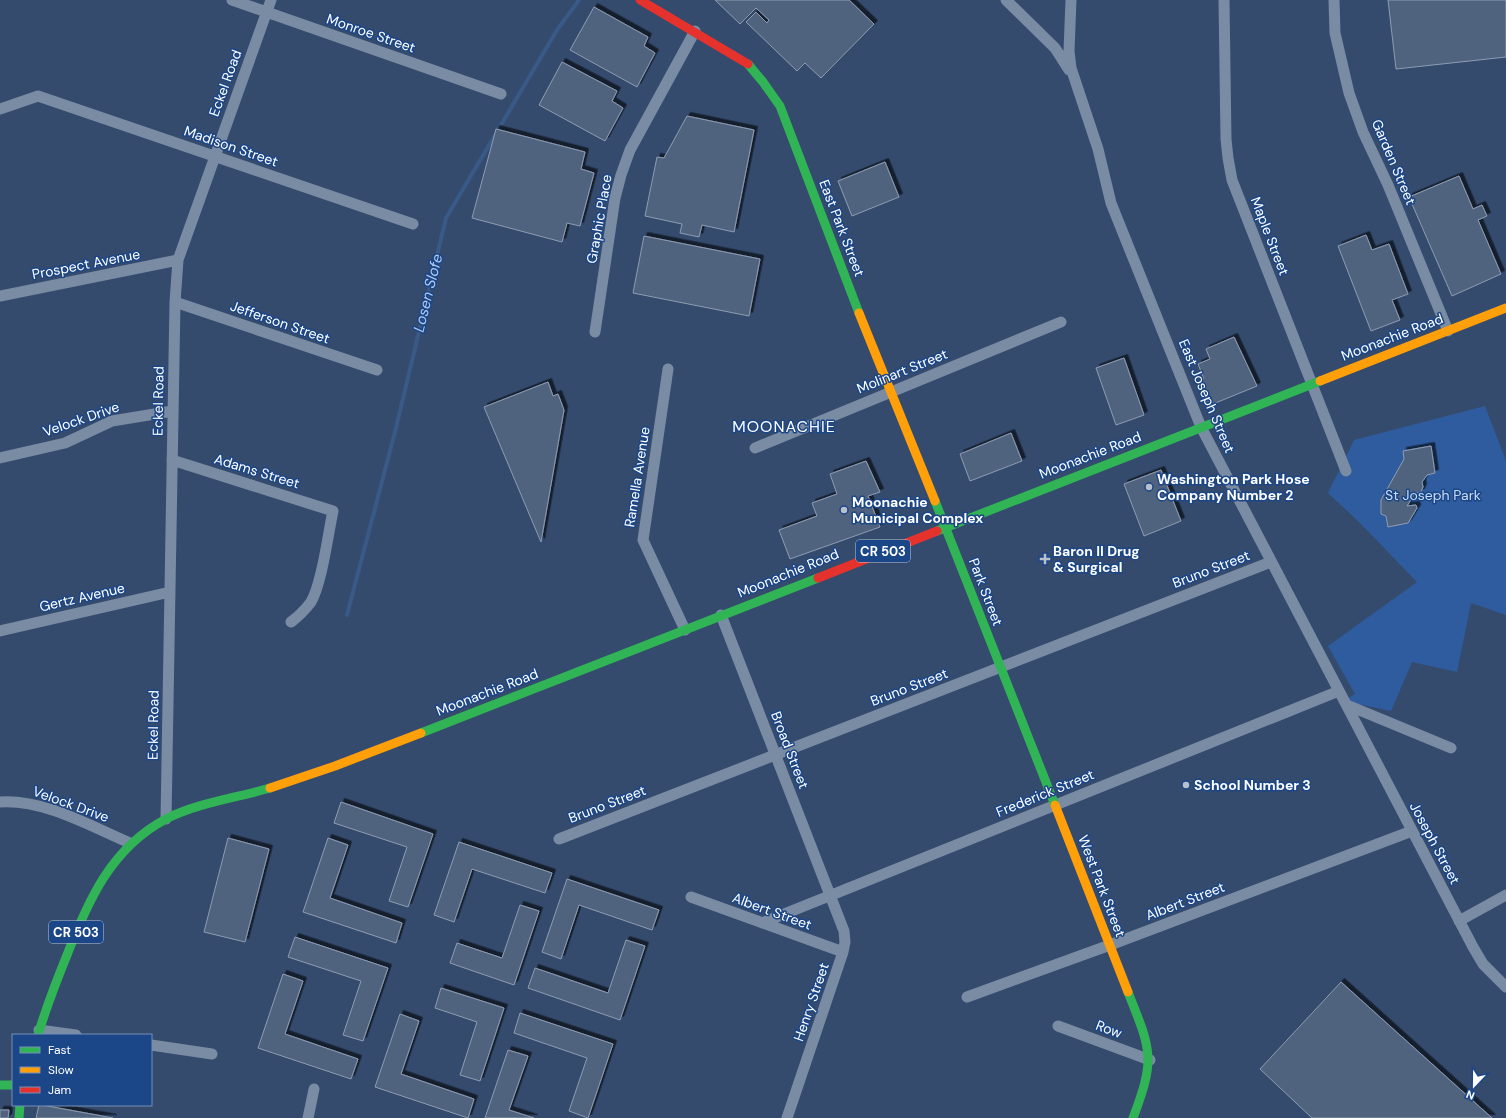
<svg xmlns="http://www.w3.org/2000/svg" width="1506" height="1118" font-family="'DM Sans',sans-serif">
	<style>
		.green { fill: #2f5c9e }
		.lines { fill: none; stroke-linecap: round; stroke-linejoin: round }
		.stream { stroke: #395987; stroke-width: 4 }
		.building { fill: #50637f; stroke: #8e9cb2; filter: url(#shadow) }
		.street { stroke: #7a8ba4; stroke-width: 11 }
		.fast { stroke: #30b455; stroke-width: 9 }
		.slow { stroke: #ff9f0a; stroke-width: 9 }
		.jam { stroke: #e5322d; stroke-width: 9 }
		.poi-dot { fill: #b8c0cc; stroke: #1b4687; stroke-width: 1.5 }
		.labels { text-anchor: middle; stroke-width: 3; stroke-linejoin: round; paint-order: stroke }
		.shield { fill: #1b4687; stroke: #bbc8db; stroke-width: 1 }
		.shield-label { font-size: 13px; font-weight: bold; fill: #fff }
		.street-label { font-size: 14px; fill: #fff; stroke: #1b4687 }
		.poi-label { font-size: 14px; font-weight: bold; fill: #fff; stroke: #1b4687; text-anchor: start }
		.park-label { font-size: 14px; fill: #c7dcf9; stroke: #1b4687 }
		.water-label { font-size: 15px; font-style: italic; fill: #aecbf3; stroke: #1b4687 }
		.quarter-label { font-size: 16px; letter-spacing: 1px; fill: #fff; stroke: #1b4687 }
	</style>
	<defs>
		<filter id="shadow"><feDropShadow dx="3.5" dy="-3.5" stdDeviation="0" flood-color="#0009"/></filter>
	</defs>
	<rect width="100%" height="100%" fill="#344b6e"/>
	<!-- green -->
	<path class="green" d="M1485 406 1506 461V615L1471 603 1457 672 1412 662 1391 711 1344 701 1355 694 1328 646 1417 582 1358 521 1328 493 1354 440Z"/>
	<g class="lines">
		<!-- stream -->
		<path class="stream" d="M347 615 396 428 446 218 557 30 579 0"/>
	</g>
	<!-- building -->
	<path class="building" d="M715 0H849L874 24 821 78 805 63 797 71 746 22 756 12 767 23 769 20 756 8 740 24Z
		M1388 0H1506V57L1396 69Z
		M594 7 648 37 644 46 655 53 637 87 570 50Z
		M562 62 617 91 612 101 623 108 605 141 539 105Z
		M687 116 754 130 734 232 702 225 699 237 680 233 682 224 645 216 657 157 664 158Z
		M496 129 585 152 581 169 594 173 580 226 567 223 562 242 472 218Z
		M885 162 899 197 852 216 838 181Z
		M1459 176 1473 209 1482 205 1487 216 1478 220 1501 274 1452 296 1409 197Z
		M1366 235 1372 250 1389 244 1408 294 1392 300 1400 320 1371 331 1338 246Z
		M644 236 760 259 749 316 633 293Z
		M1234 337 1257 386 1208 406 1198 382 1204 379 1198 364 1210 359 1206 349Z
		M1124 358 1144 415 1116 425 1096 368Z
		M548 382 553 396 558 394 564 410 541 542 484 407Z
		M1011 433 1022 461 970 481 960 454Z
		M1431 446 1435 473 1427 475 1422 482 1423 487 1421 492 1415 493 1407 506 1416 505 1417 508 1408 523 1388 527 1386 516 1381 514V500L1404 459 1403 451Z
		M866 461 880 492 868 496 880 527 790 559 779 530 817 516 812 503 837 494 830 474Z
		M1161 470 1181 521 1144 536 1124 484Z
		M341 802 433 834 408 907 389 901 407 847 334 823Z
		M228 838 269 849 245 942 204 932Z
		M328 838 348 845 330 898 402 923 396 943 303 912Z
		M459 842 552 873 545 893 472 869 454 922 434 915Z
		M567 879 659 910 652 930 579 905 561 959 542 952Z
		M520 905 539 911 514 985 450 963 457 943 502 958Z
		M295 937 388 968 363 1041 343 1035 361 981 288 957Z
		M626 940 645 946 620 1020 528 988 535 968 608 993Z
		M283 974 303 981 285 1034 358 1059 351 1079 258 1048Z
		M1341 982 1492 1118H1312L1260 1069Z
		M441 988 504 1008 480 1081 460 1075 477 1022 435 1008Z
		M520 1013 613 1044 588 1118 569 1111 587 1058 514 1033Z
		M400 1014 419 1021 401 1074 474 1099 468 1118 375 1087Z
		M508 1050 528 1056 509 1110 534 1118H485Z
		M39 1105H42L113 1118H36Z
		M0 1110H9L8 1118H0Z"/>
	<g class="lines">
		<!-- street -->
		<path class="street" d="M232 0 501 94
			M1006 0 1055 48 1069 70
			M1071 0 1069 51 1071 68 1098 149 1111 203 1201 427 1473 947 1483 964 1506 987
			M1224 0 1226 139 1228 158 1232 180 1346 471
			M1334 0 1335 33 1349 93 1363 132 1388 185 1448 331
			M0 109 38 96 413 224
			M0 296 178 260
			M175 302 377 370
			M595 332 615 198 621 175 630 150 695 31
			M668 369 643 540 685 630
			M755 448 1061 322
			M0 458 65 443 112 421 173 411
			M172 460 333 511C328 534 322 583 311 602 305 610 299 616 291 622
			M721 615 844 931 845 942 843 952 787 1118
			M0 631 170 592
			M1347 705 1451 748
			M0 802C44 799 90 826 130 843
			M166 819 175 302 178 260 271 0
			M559 839 1271 562
			M691 897 843 952
			M1459 921 1506 895
			M762 923 1339 691
			M967 997 1110 945 1412 831
			M1058 1026 1150 1060
			M39 1030 76 1035
			M151 1045 212 1054
			M308 1118 314 1089"/>
		<!-- fast -->
		<path class="fast" d="M748 64 763 82 780 106 859 313
			M935 501 1055 805
			M937 531 1320 381
			M421 733 818 578
			M1128 992C1151 1050 1156 1058 1133 1118
			M38 1035C46 1008 56 982 67 955 88 901 111 848 166 819 197 803 236 798 270 788
			M0 1085H13
			M19 1118 20 1105"/>
		<!-- slow -->
		<path class="slow" d="M859 313 935 501
			M1320 381 1506 308
			M270 788 335 766 421 733
			M1055 805 1128 992"/>
		<!-- jam -->
		<path class="jam" d="M640 0 748 64
			M818 578 937 531"/>
	</g>
	<!-- markers -->
	<g class="poi-dot">
		<circle cx="1149" cy="487" r="4"/>
		<circle cx="844" cy="510" r="4"/>
		<path d="M1043 553h4v4h4v4h-4v4h-4v-4h-4v-4h4z"/>
		<circle cx="1186" cy="785" r="4"/>
	</g>
	<g class="labels">
		<!-- shield labels -->
		<g class="shield">
			<rect x="856" y="540" width="54" height="22" rx="3"/>
			<rect x="49" y="921" width="54" height="22" rx="3"/>
		</g>
		<g class="shield-label">
			<text x="883" y="556">CR 503</text>
			<text x="76" y="937">CR 503</text>
		</g>
		<!-- street labels -->
		<g class="street-label">
			<text transform="translate(371 33) rotate(19)" y="5">Monroe Street</text>
			<text transform="translate(225 83) rotate(-70)" y="5">Eckel Road</text>
			<text transform="translate(231 146) rotate(19)" y="5">Madison Street</text>
			<text transform="translate(1394 162) rotate(67)" y="5">Garden Street</text>
			<text transform="translate(599 219) rotate(-80)" y="5">Graphic Place</text>
			<text transform="translate(842 228) rotate(69)" y="5">East Park Street</text>
			<text transform="translate(1270 236) rotate(69)" y="5">Maple Street</text>
			<text transform="translate(86 264) rotate(-11)" y="5">Prospect Avenue</text>
			<text transform="translate(280 322) rotate(19)" y="5">Jefferson Street</text>
			<text transform="translate(1392 337) rotate(-21)" y="5">Moonachie Road</text>
			<text transform="translate(902 371) rotate(-22)" y="5">Molinart Street</text>
			<text transform="translate(1207 396) rotate(67)" y="5">East Joseph Street</text>
			<text transform="translate(158 401) rotate(-89)" y="5">Eckel Road</text>
			<text transform="translate(81 419) rotate(-19)" y="5">Velock Drive</text>
			<text transform="translate(1090 455) rotate(-21)" y="5">Moonachie Road</text>
			<text transform="translate(257 471) rotate(17)" y="5">Adams Street</text>
			<text transform="translate(637 477) rotate(-81)" y="5">Ramella Avenue</text>
			<text transform="translate(1211 569) rotate(-21)" y="5">Bruno Street</text>
			<text transform="translate(788 573) rotate(-22)" y="5">Moonachie Road</text>
			<text transform="translate(986 592) rotate(69)" y="5">Park Street</text>
			<text transform="translate(82 597) rotate(-13)" y="5">Gertz Avenue</text>
			<text transform="translate(909 687) rotate(-21)" y="5">Bruno Street</text>
			<text transform="translate(487 692) rotate(-21)" y="5">Moonachie Road</text>
			<text transform="translate(153 725) rotate(-89)" y="5">Eckel Road</text>
			<text transform="translate(790 750) rotate(69)" y="5">Broad Street</text>
			<text transform="translate(1045 793) rotate(-22)" y="5">Frederick Street</text>
			<text transform="translate(71 804) rotate(20)" y="5">Velock Drive</text>
			<text transform="translate(607 804) rotate(-21)" y="5">Bruno Street</text>
			<text transform="translate(1435 843) rotate(62)" y="5">Joseph Street</text>
			<text transform="translate(1102 886) rotate(69)" y="5">West Park Street</text>
			<text transform="translate(1185 901) rotate(-21)" y="5">Albert Street</text>
			<text transform="translate(772 911) rotate(20)" y="5">Albert Street</text>
			<text transform="translate(811 1002) rotate(-71)" y="5">Henry Street</text>
			<text transform="translate(1109 1029) rotate(21)" y="5">Row</text>
		</g>
		<!-- poi labels -->
		<g class="poi-label">
			<text x="1157" y="484">Washington Park Hose<tspan x="1157" dy="16">Company Number 2</tspan></text>
			<text x="852" y="507">Moonachie<tspan x="852" dy="16">Municipal Complex</tspan></text>
			<text x="1053" y="556">Baron II Drug<tspan x="1053" dy="16">&amp; Surgical</tspan></text>
			<text x="1194" y="790">School Number 3</text>
		</g>
		<!-- park labels -->
		<g class="park-label">
			<text x="1433" y="500">St Joseph Park</text>
		</g>
		<!-- water labels -->
		<g class="water-label">
			<text transform="translate(428 293) rotate(-76)" y="5">Losen Slofe</text>
		</g>
		<!-- quarter labels -->
		<g class="quarter-label">
			<text x="784" y="432">MOONACHIE</text>
		</g>
	</g>
	<!-- legend -->
	<rect x="12" y="1034" width="140" height="72" fill="#1b4687" stroke="#7690b7"/>
	<rect x="20" y="1047" width="20" height="6" fill="#30b455" stroke="#7690b7"/>
	<text x="48" y="1054" font-size="12" fill="#ffffff">Fast</text>
	<rect x="20" y="1067" width="20" height="6" fill="#ff9f0a" stroke="#7690b7"/>
	<text x="48" y="1074" font-size="12" fill="#ffffff">Slow</text>
	<rect x="20" y="1087" width="20" height="6" fill="#e5322d" stroke="#7690b7"/>
	<text x="48" y="1094" font-size="12" fill="#ffffff">Jam</text>
	<!-- north arrow -->
	<g transform="translate(1474 1086) rotate(202)" stroke="#1b4687" stroke-width="3" paint-order="stroke">
	<path d="M0-3L7 15L0 10L-7 15Z" fill="#ffffff"/>
	<text y="-6" font-size="11" font-weight="bold" text-anchor="middle" fill="#ffffff">N</text>
	</g>
</svg>
